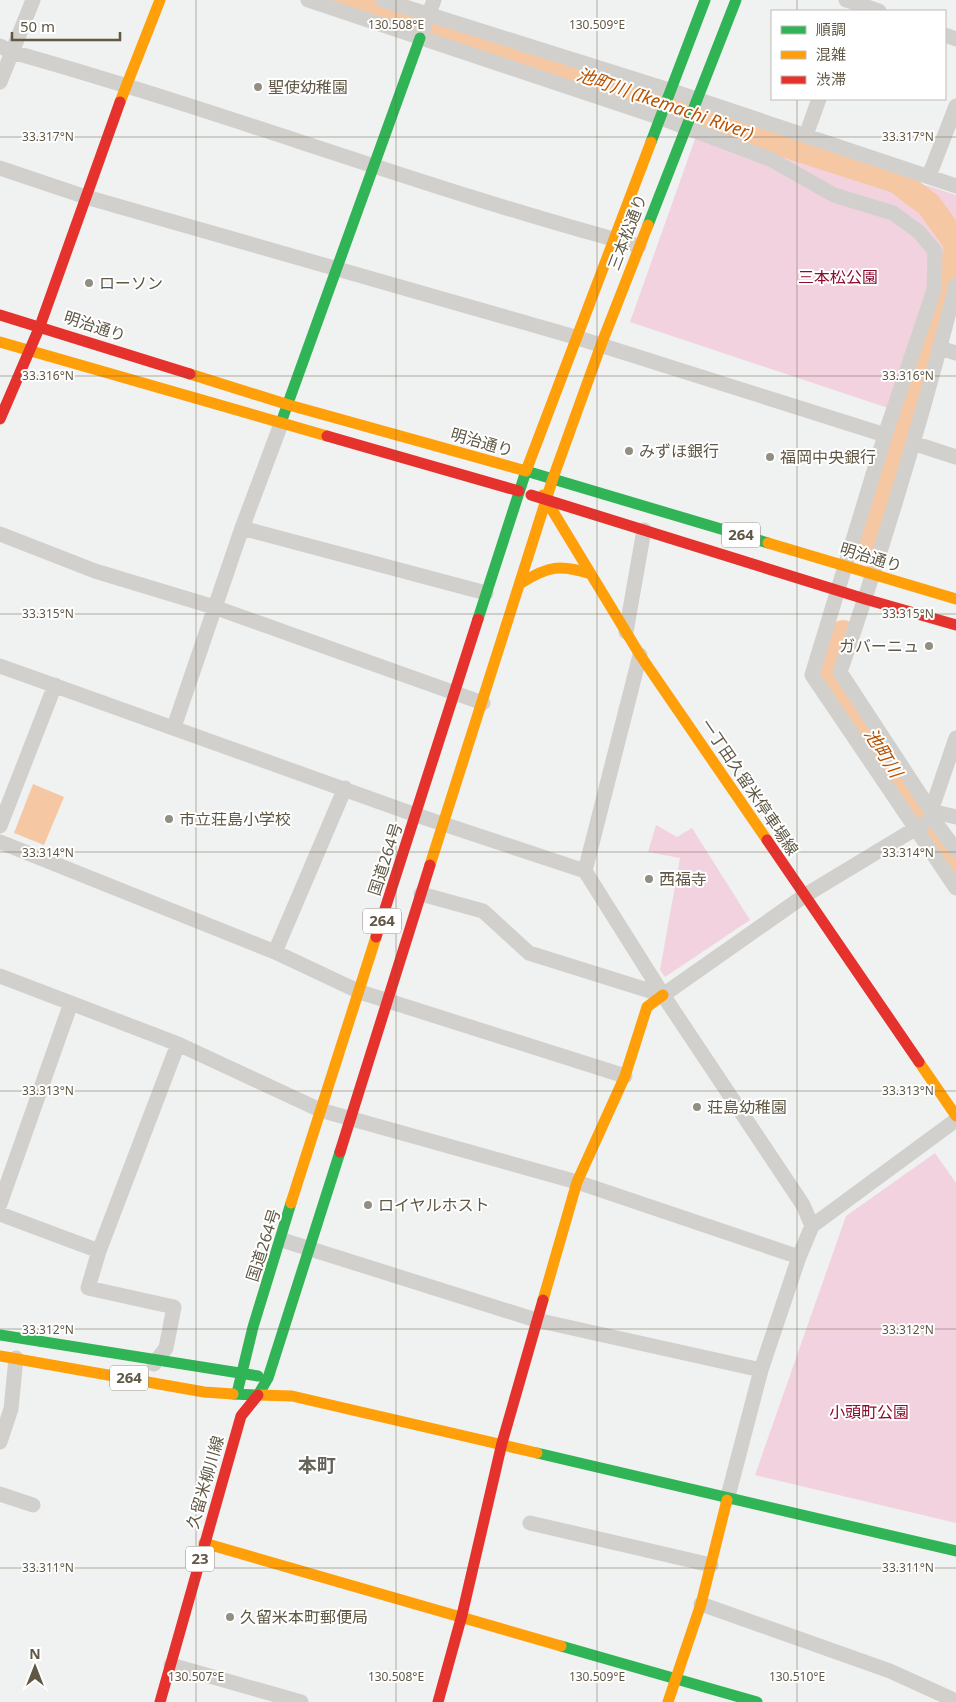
<svg xmlns="http://www.w3.org/2000/svg" width="956" height="1702" font-family="'Noto Sans','Noto Sans JP',sans-serif">
	<style>
		.green { fill: #f3d2df }
		.water { fill: #f5c8a3 }
		.lines { fill: none; stroke-linecap: round; stroke-linejoin: round }
		.river { stroke: #f5c8a3; stroke-width: 26 }
		.street { stroke: #d1d0cc; stroke-width: 15 }
		.fast { stroke: #30b455; stroke-width: 11 }
		.slow { stroke: #ff9f0a; stroke-width: 11 }
		.jam { stroke: #e5322d; stroke-width: 11 }
		.ticks { fill: none; stroke: #605845; stroke-width: 1; stroke-opacity: 0.45 }
		.poi-dot { fill: #928e81; stroke: #fff; stroke-width: 2 }
		.labels { text-anchor: middle; stroke-width: 4; stroke-linejoin: round; paint-order: stroke }
		.shield { fill: #fff; stroke: #908a7d; stroke-width: 1 }
		.shield-label { font-size: 15px; font-weight: bold; fill: #605845 }
		.poi-label { font-size: 16px; fill: #605845; stroke: #fff; text-anchor: start }
		.street-label { font-size: 16px; fill: #605845; stroke: #fff }
		.park-label { font-size: 16px; fill: #8b0c2d; stroke: #fff }
		.water-label { font-size: 18px; font-style: italic; fill: #b85200; stroke: #fff }
		.quarter-label { font-size: 19px; font-weight: bold; fill: #66635b; stroke: #fff }
		.ticks-label { font-size: 12px; text-anchor: middle; fill: #605845; stroke: #fff; stroke-width: 4; stroke-linejoin: round; paint-order: stroke }
	</style>
	<rect width="100%" height="100%" fill="#f0f1f1"/>
	<!-- green -->
	<path class="green" d="M702 135 929 186 956 195V261L915 417 630 322 695 139Z
		M656 825 677 837 692 828 750 920 665 977 660 970 680 858 648 852Z
		M935 1153 956 1183V1523L755 1475 846 1216Z"/>
	<!-- water -->
	<path class="water" d="M33 784 64 797 44 845 14 833Z"/>
	<g class="lines">
		<!-- river -->
		<path class="river" d="M346 0 440 33 645 94 730 127 896 180 929 205 955 241 956 249
			M870 541 956 254
			M843 633 832 671 956 869"/>
		<!-- street -->
		<path class="street" d="M308 0 661 118 770 159 834 195 893 213 919 232 935 251 934 290 885 435 812 675 956 888
			M383 0 672 91 956 186
			M846 0 879 11
			M945 35 956 39
			M420 38 434 0
			M0 46 12 52C223 111 428 190 639 246
			M0 82 33 0
			M806 135 819 99
			M0 168 86 197 575 337 885 435
			M929 176 956 106
			M956 285C923 416 884 545 840 672L931 811 933 819 956 850
			M940 348 956 353
			M913 443 956 457
			M242 528 486 593
			M0 534 95 571 214 607 483 703
			M626 632 644 530
			M0 666 416 815 585 871 663 995 803 1205 812 1226
			M174 727 242 528 281 424
			M931 811 956 738
			M931 811 956 817
			M0 826 55 685
			M0 842 275 952 360 992 625 1076
			M585 871 640 655
			M421 894 483 911 529 953 663 995
			M275 952 345 788
			M0 976 178 1044 320 1110 577 1182 799 1257
			M663 995 804 896 923 824
			M0 1204 71 1003
			M0 1214 99 1251
			M282 1240 536 1320 761 1370
			M154 1364 166 1348 174 1307 88 1288 99 1251 178 1044
			M0 1442 11 1409 16 1358
			M0 1494 33 1505
			M727 1500 761 1370 799 1257 812 1226 956 1120
			M530 1523 711 1565
			M701 1604 890 1671 956 1701
			M171 1665 301 1702"/>
		<!-- fast -->
		<path class="fast" d="M651 142 705 0
			M648 225 736 0
			M283 417 420 38
			M478 619 526 471 768 543
			M0 1335 258 1376
			M237 1393 253 1327 291 1203
			M233 1394 258 1395 268 1378 340 1152
			M537 1453 956 1551
			M561 1646 757 1702"/>
		<!-- slow -->
		<path class="slow" d="M120 102 160 0
			M0 342 327 436
			M190 374 289 405 526 471
			M526 471 651 142
			M553 478 601 345 648 225
			M543 495 640 655 767 840
			M768 543 956 599
			M521 583C548 566 560 564 591 574
			M430 865 553 478
			M919 1062 956 1116
			M291 1203 376 937
			M543 1300 577 1182 625 1076 647 1007 663 995
			M0 1356 204 1392 233 1394
			M258 1395 292 1396 537 1453
			M204 1543 561 1646
			M668 1702 701 1604 727 1500"/>
		<!-- jam -->
		<path class="jam" d="M0 315 190 374
			M0 419 40 326 120 102
			M327 436 519 491
			M531 495 865 599 956 625
			M767 840 919 1062
			M376 937 478 619
			M340 1152 430 865
			M160 1702 241 1416 258 1395
			M438 1702 462 1615 502 1443 543 1300"/>
	</g>
	<!-- ticks -->
	<path class="ticks" d="M196 0V1702M396 0V1702M597 0V1702M797 0V11M797 99V1702M0 137H956M0 376H956M0 614H956M0 852H956M0 1091H956M0 1329H956M0 1568H956"/>
	<!-- markers -->
	<g class="poi-dot">
		<circle cx="258" cy="87" r="5"/>
		<circle cx="89" cy="283" r="5"/>
		<circle cx="629" cy="451" r="5"/>
		<circle cx="770" cy="457" r="5"/>
		<circle cx="929" cy="646" r="5"/>
		<circle cx="169" cy="819" r="5"/>
		<circle cx="649" cy="879" r="5"/>
		<circle cx="697" cy="1107" r="5"/>
		<circle cx="368" cy="1205" r="5"/>
		<circle cx="230" cy="1617" r="5"/>
	</g>
	<g class="labels">
		<!-- shield labels -->
		<g class="shield">
			<rect x="722" y="522.5" width="38" height="25" rx="4"/>
			<rect x="363" y="908.5" width="38" height="25" rx="4"/>
			<rect x="110" y="1365.5" width="38" height="25" rx="4"/>
			<rect x="186" y="1546.5" width="28" height="25" rx="4"/>
		</g>
		<g class="shield-label">
			<text x="741" y="540">264</text>
			<text x="382" y="926">264</text>
			<text x="129" y="1383">264</text>
			<text x="200" y="1564">23</text>
		</g>
		<!-- poi labels -->
		<g class="poi-label">
			<text x="268" y="93">聖使幼稚園</text>
			<text x="99" y="289">ローソン</text>
			<text x="639" y="457">みずほ銀行</text>
			<text x="780" y="463">福岡中央銀行</text>
			<text x="919" y="652" text-anchor="end">ガバーニュ</text>
			<text x="179" y="825">市立荘島小学校</text>
			<text x="659" y="885">西福寺</text>
			<text x="707" y="1113">荘島幼稚園</text>
			<text x="378" y="1211">ロイヤルホスト</text>
			<text x="240" y="1623">久留米本町郵便局</text>
		</g>
		<!-- street labels -->
		<g class="street-label">
			<text transform="translate(627 232) rotate(-69)" y="6">三本松通り</text>
			<text transform="translate(95 326) rotate(18)" y="6">明治通り</text>
			<text transform="translate(482 442) rotate(16)" y="6">明治通り</text>
			<text transform="translate(871 557) rotate(17)" y="6">明治通り</text>
			<text transform="translate(750 787) rotate(56)" y="6">一丁田久留米停車場線</text>
			<text transform="translate(385 859) rotate(-72)" y="6">国道264号</text>
			<text transform="translate(263 1245) rotate(-72)" y="6">国道264号</text>
			<text transform="translate(205 1482) rotate(-74)" y="6">久留米柳川線</text>
		</g>
		<!-- park labels -->
		<g class="park-label">
			<text x="838" y="283">三本松公園</text>
			<text x="869" y="1418">小頭町公園</text>
		</g>
		<!-- water labels -->
		<g class="water-label">
			<text transform="translate(665 104) rotate(19)" y="6">池町川 (Ikemachi River)</text>
			<text transform="translate(883 753) rotate(58)" y="6">池町川</text>
		</g>
		<!-- quarter labels -->
		<g class="quarter-label">
			<text x="317" y="1472">本町</text>
		</g>
	</g>
	<g class="ticks-label">
		<text x="396" y="29">130.508°E</text>
		<text x="597" y="29">130.509°E</text>
		<text x="48" y="141">33.317°N</text>
		<text x="908" y="141">33.317°N</text>
		<text x="48" y="380">33.316°N</text>
		<text x="908" y="380">33.316°N</text>
		<text x="48" y="618">33.315°N</text>
		<text x="908" y="618">33.315°N</text>
		<text x="48" y="857">33.314°N</text>
		<text x="908" y="857">33.314°N</text>
		<text x="48" y="1095">33.313°N</text>
		<text x="908" y="1095">33.313°N</text>
		<text x="48" y="1334">33.312°N</text>
		<text x="908" y="1334">33.312°N</text>
		<text x="48" y="1572">33.311°N</text>
		<text x="908" y="1572">33.311°N</text>
		<text x="196" y="1681">130.507°E</text>
		<text x="396" y="1681">130.508°E</text>
		<text x="597" y="1681">130.509°E</text>
		<text x="797" y="1681">130.510°E</text>
	</g>
	<!-- legend -->
	<rect x="771" y="10" width="175" height="90" fill="#ffffff" stroke="#bfbcb5"/>
	<rect x="781" y="26" width="25" height="8" fill="#30b455" stroke="#bfbcb5"/>
	<text x="816" y="35" font-size="15" fill="#605845">順調</text>
	<rect x="781" y="51" width="25" height="8" fill="#ff9f0a" stroke="#bfbcb5"/>
	<text x="816" y="60" font-size="15" fill="#605845">混雑</text>
	<rect x="781" y="76" width="25" height="8" fill="#e5322d" stroke="#bfbcb5"/>
	<text x="816" y="85" font-size="15" fill="#605845">渋滞</text>
	<!-- north arrow -->
	<g transform="translate(35 1667)" stroke="#ffffff" stroke-width="4" paint-order="stroke">
	<path d="M0-4L9 19L0 12L-9 19Z" fill="#605845"/>
	<text y="-8" font-size="14" font-weight="bold" text-anchor="middle" fill="#605845">N</text>
	</g>
	<!-- scale -->
	<path d="M12 32v8h108v-8" fill="none" stroke="#605845" stroke-width="2.5"/>
	<text x="20" y="32" font-size="15" fill="#605845" stroke="#ffffff" stroke-width="4" paint-order="stroke">50 m</text>
</svg>
